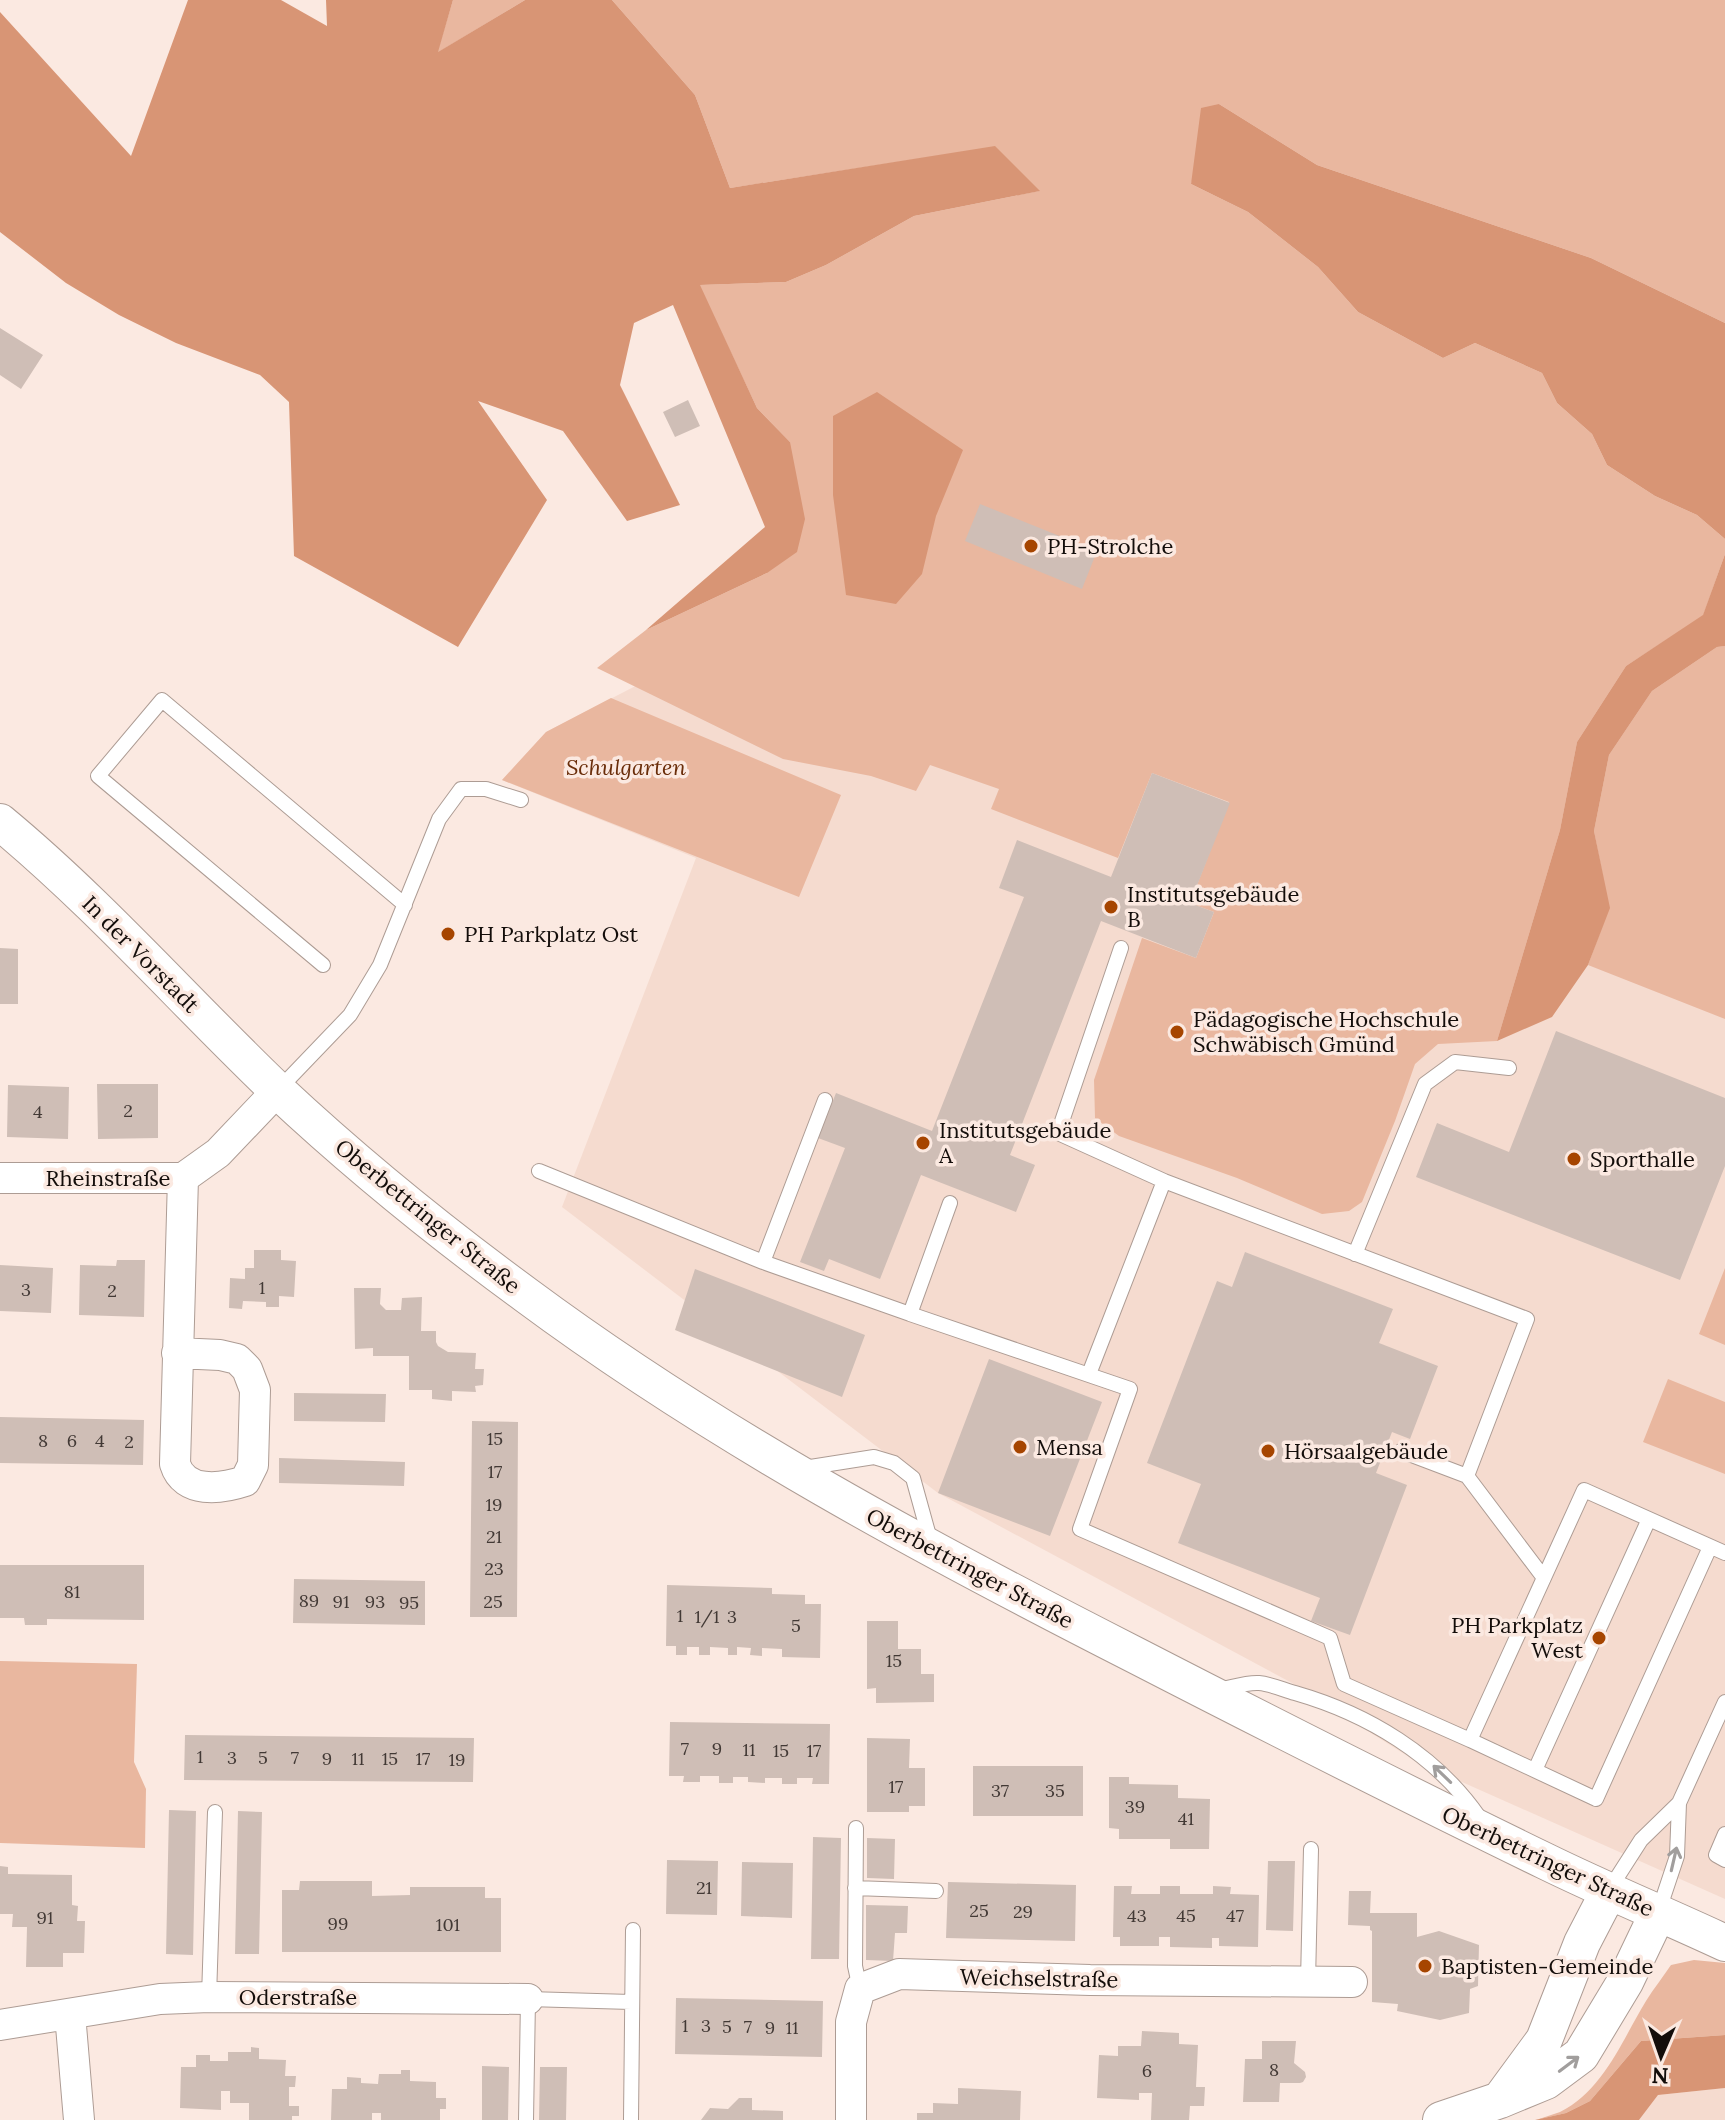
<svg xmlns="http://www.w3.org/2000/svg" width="1725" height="2120" font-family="Lora,serif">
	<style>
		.built { fill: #f5dbcf }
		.green { fill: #e9b79f }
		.forest { fill: #d89575 }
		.building { fill: #cfbeb6 }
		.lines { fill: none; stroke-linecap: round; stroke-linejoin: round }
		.service-casing { stroke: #ad9c94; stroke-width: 16 }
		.minor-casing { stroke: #ad9c94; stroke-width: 32 }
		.tertiary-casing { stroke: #ad9c94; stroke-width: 38 }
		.service { stroke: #fff; stroke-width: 14 }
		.minor { stroke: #fff; stroke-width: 30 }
		.tertiary { stroke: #fff; stroke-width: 36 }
		.oneway { stroke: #a19e9d }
		.poi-dot { fill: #a64500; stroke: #fbe9e1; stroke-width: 3 }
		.labels { text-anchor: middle; stroke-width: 7; stroke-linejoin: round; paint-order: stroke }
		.number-label { font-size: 18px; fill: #423935 }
		.poi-label { font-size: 22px; fill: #130d0a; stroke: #fbe9e1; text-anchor: start }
		.park-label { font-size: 22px; font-style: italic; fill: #6a2d09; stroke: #fbe9e1 }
		.street-label { font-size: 22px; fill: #130d0a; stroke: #fbe9e1 }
	</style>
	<rect width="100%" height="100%" fill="#fbe9e1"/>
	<!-- built -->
	<path class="built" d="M1725 590V1899L1417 1762 1292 1683 938 1493 562 1207 696 858 502 780 546 732 729 638Z
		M1725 2088V2120H1639L1658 2095Z"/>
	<!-- green -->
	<path class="green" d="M453 0H525L437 53Z
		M612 0H1725V323L1591 258 1317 165 1219 104 1191 184 1248 212 1318 267 1358 312 1443 358 1475 343 1542 373 1557 403 1592 434 1607 465 1655 496 1697 515 1725 539V554L1703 616 1626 666 1577 742 1560 830 1497 1041 1438 1044 1415 1064 1395 1121 1362 1202 1349 1211 1322 1214 1237 1178 1119 1136 1095 1118 1094 1080 1142 938 1196 958 1214 912 1190 903 1229 802 1152 773 1118 858 991 809 999 789 930 765 916 791 871 776 783 759 597 668 646 630 767 573 790 442 757 408 699 285 786 282 826 265 914 216 1039 191 995 147 730 188 695 95Z
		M1725 646V1019L1588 965 1609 908 1594 831 1609 755 1652 691 1717 647Z
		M611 698 841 795 799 897 502 780 546 732Z
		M1725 1268V1345L1699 1334Z
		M1668 1379 1725 1402V1474L1643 1442Z
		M0 1661 137 1664 134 1762 146 1789 145 1848 0 1843Z
		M1694 1960 1725 1963V2035L1641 2041 1590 2101 1566 2113 1536 2120C1544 2117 1552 2115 1560 2112 1604 2090 1622 2040 1646 2001 1654 1988 1663 1977 1671 1965Z"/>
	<!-- forest -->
	<path class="forest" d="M188 0H281L327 26 326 0H453L438 52 525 0H612L695 95 730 188 995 146 1040 191 914 216 826 265 786 282 700 285 757 408 790 442 805 519 797 552 767 573 646 630 765 527 673 305 634 323 620 385 680 505 627 521 563 431 478 401 547 500 458 647 294 556 289 402 260 375 176 343 119 315 66 283 0 232V12L131 156Z
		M1219 104 1317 165 1591 258 1725 323V539L1697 515 1655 496 1607 465 1592 434 1557 403 1542 373 1475 343 1443 358 1358 312 1318 267 1248 212 1191 184 1201 108Z
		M877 392 963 450 936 516 922 574 896 604 846 595 833 495V416Z
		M1725 554V646L1717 647 1652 691 1609 755 1594 831 1610 908 1588 965 1552 1017 1497 1041 1560 830 1577 742 1626 666 1703 615Z
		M1725 2035V2088L1658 2095 1639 2120H1535L1566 2113 1590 2101 1641 2041Z"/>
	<!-- building -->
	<path class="building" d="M0 328 43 355 21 389 0 375Z
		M688 400 700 426 675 437 663 412Z
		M980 504 1097 551 1082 589 965 541Z
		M1152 773 1230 803 1190 903 1214 912 1196 958 1101 921 1010 1155 1035 1165 1016 1212 921 1175 880 1279 829 1259 824 1271 800 1262 845 1148 818 1138 836 1093 932 1131 1024 897 999 888 1017 840 1111 877Z
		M0 948 18 949V1004H0Z
		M1556 1031 1725 1098V1166L1680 1280 1416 1177 1437 1123 1509 1152Z
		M97 1084H158V1138L98 1139Z
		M8 1085 69 1087 68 1139 7 1137Z
		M254 1250H281V1260L296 1261 294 1297 279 1296V1307H266V1302L243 1301 242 1309 229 1308 230 1278 245 1279V1268H254Z
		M1245 1252 1393 1309 1379 1343 1438 1366 1410 1439 1392 1432 1376 1473 1407 1485 1350 1635 1311 1621 1320 1598 1178 1543 1201 1484 1147 1463 1217 1281 1232 1287Z
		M117 1260H145L144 1317 79 1315 80 1265 116 1266Z
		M0 1265 53 1268 51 1313 0 1311Z
		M695 1269 865 1335 842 1397 675 1330Z
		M354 1288H381L380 1304 386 1310H401L402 1298 422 1297 421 1331H436V1342L438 1346 448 1352 476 1353 475 1369H484L483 1385 475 1386 476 1392 452 1391V1401L432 1399V1390H409V1356H373V1348L355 1349Z
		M989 1359 1102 1402 1050 1536 938 1493Z
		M294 1393 386 1394 385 1422 294 1421Z
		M0 1417 144 1420 143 1465 0 1463Z
		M472 1421 518 1422 517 1617H470Z
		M279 1458 405 1462 404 1486 279 1483Z
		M0 1565H144V1620L47 1619V1625H25L24 1618H0Z
		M294 1579 425 1581V1625L293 1623Z
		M667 1585 772 1588V1594L805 1595V1604H821L820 1658 782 1657V1649L762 1648V1656L750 1655 751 1648 737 1647V1655H728V1648L710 1647V1655H699V1647H687V1655H676V1646H666Z
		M867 1621H898V1649H921V1674H934V1702L876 1703V1688L867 1689Z
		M670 1722 830 1724 829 1784H812L813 1778H797V1784H782V1778H765V1783L748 1782V1777H733V1783H719V1776H700V1782H683L684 1776H669Z
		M185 1735 474 1738 473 1782 184 1780Z
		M867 1738 910 1739 909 1768H925V1806H909V1812H867Z
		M973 1766H1083V1816H973Z
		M1109 1777H1129V1784L1178 1785V1798L1210 1799 1209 1849H1170V1839H1119V1829L1109 1828Z
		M169 1810 196 1811 193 1955 166 1954Z
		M238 1811 262 1812 259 1954H235Z
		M813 1837 841 1838 839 1959H811Z
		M867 1838 895 1839 894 1879 867 1878Z
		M667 1860 718 1861 717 1915 666 1914Z
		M1268 1861H1295L1293 1931 1266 1930Z
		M742 1862 793 1863 792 1918 741 1916Z
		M0 1866 8 1867V1874L72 1875V1905L78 1906 77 1921H85L84 1953H63V1967H26L27 1927H12L13 1914H0Z
		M300 1881H372V1896L410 1895V1887H485V1898H501V1952H282V1890H299Z
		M948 1882 1076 1885 1075 1941 946 1938Z
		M1114 1886H1132L1131 1894H1160V1886H1180V1894H1213V1886L1231 1887 1230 1894 1259 1895 1258 1947 1219 1946V1938H1212V1948L1170 1947V1937H1159V1946H1120V1937H1113Z
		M1349 1891H1371L1370 1913H1417V1937L1439 1931 1479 1945 1478 1986 1470 1989 1469 2013 1440 2020 1397 2011 1398 2004 1372 2002V1931L1370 1930V1926L1348 1925Z
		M866 1905 908 1906 907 1933H895L893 1961 866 1960Z
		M676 1998 823 2001 822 2057 675 2054Z
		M1142 2031 1179 2033V2044L1198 2045 1196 2087H1205L1204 2106H1190L1189 2120H1151L1152 2093H1139V2100L1097 2098 1099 2055 1118 2056V2046H1141Z
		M1262 2041H1296L1294 2063 1305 2072 1306 2077 1303 2082 1300 2083H1280L1279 2102H1243L1245 2059H1262Z
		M251 2047 259 2048V2059L286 2060 285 2076H296L295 2087H289V2106H299V2116H292V2120H249V2103H230V2091H221V2110L180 2108 181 2067H196V2055H210V2061H228V2052H251Z
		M482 2066 509 2067 508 2120H482Z
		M540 2067H567L566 2120H539Z
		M401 2070H410V2081L436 2082V2098H446V2109H440V2120H381V2113H372V2120H331L332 2089H347V2077L361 2078V2083L378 2084 379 2074H401Z
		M958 2088 1021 2091 1020 2120H917V2113H933V2103L958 2104Z
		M739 2098H752V2110L783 2111V2120H701L710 2108 728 2109Z"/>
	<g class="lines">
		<defs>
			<path id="service" d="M323 965 98 776 162 700 405 905
				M278 1090 350 1015 380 965 439 819 461 789H486L521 800
				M539 1171 763 1262 910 1314 950 1203
				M1164 1181 1527 1319 1467 1476 1544 1578
				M1355 1254 1425 1084 1455 1062 1509 1068
				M763 1262 825 1100
				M910 1314 1130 1389 1080 1529 1330 1638 1344 1684 1470 1740
				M1089 1374 1164 1181 1058 1133 1121 948
				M1401 1451 1467 1476
				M804 1468 874 1457 894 1463 913 1478 931 1543
				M1710 1547 1596 1799 1470 1740 1584 1490 1725 1553
				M1217 1690C1230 1688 1246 1682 1259 1683 1271 1684 1284 1690 1295 1693 1368 1714 1436 1755 1479 1817
				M1535 1770 1649 1519
				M856 1828 855 1966 860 1989
				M1725 1834 1716 1855 1725 1860
				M855 1888 936 1891
				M1609 1890 1641 1840 1679 1803 1725 1702
				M1658 1913 1677 1856 1679 1803
				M1308 1981 1311 1849
				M209 1997 215 1812
				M526 2120 528 1999 631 2002
				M631 2120 633 1930"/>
			<path id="minor" d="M0 1178H183L218 1153 278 1090
				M177 1353 220 1355 237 1359 247 1369 255 1390 253 1465 245 1481C221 1489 184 1494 175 1464L183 1178
				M70 2014 79 2120
				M0 2025 160 1999 209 1997 528 1999
				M851 2120V2022L860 1989 899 1974 1090 1980 1352 1982"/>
			<path id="tertiary" d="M0 822C99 904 184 1001 277 1090 355 1163 440 1232 526 1295 716 1436 925 1548 1135 1655 1271 1725 1407 1794 1545 1861 1604 1890 1665 1915 1725 1943
				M1500 2100 1544 2040 1582 1943 1609 1891
				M1441 2120 1500 2100 1546 2081 1581 2055 1625 1982 1658 1913"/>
		</defs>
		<!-- service casing -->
		<use href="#service" class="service-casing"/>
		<!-- minor casing -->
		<use href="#minor" class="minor-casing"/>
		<!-- tertiary casing -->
		<use href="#tertiary" class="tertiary-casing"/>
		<!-- service -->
		<use href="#service" class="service"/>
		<!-- minor -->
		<use href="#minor" class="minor"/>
		<!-- tertiary -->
		<use href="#tertiary" class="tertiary"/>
	</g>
	<!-- one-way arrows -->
	<defs><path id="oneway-shaft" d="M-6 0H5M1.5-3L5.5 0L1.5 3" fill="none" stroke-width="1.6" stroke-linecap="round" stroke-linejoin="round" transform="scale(2)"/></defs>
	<g class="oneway">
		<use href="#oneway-shaft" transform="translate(1442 1774) rotate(-136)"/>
		<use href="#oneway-shaft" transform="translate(1674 1859) rotate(-77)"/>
		<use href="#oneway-shaft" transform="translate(1569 2064) rotate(-37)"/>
	</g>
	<!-- markers -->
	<g class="poi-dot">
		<circle cx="1031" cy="546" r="8"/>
		<circle cx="1111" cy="907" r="8"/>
		<circle cx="448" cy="934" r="8"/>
		<circle cx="1177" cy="1032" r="8"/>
		<circle cx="923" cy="1143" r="8"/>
		<circle cx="1574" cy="1159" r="8"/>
		<circle cx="1020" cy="1447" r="8"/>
		<circle cx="1268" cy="1451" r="8"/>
		<circle cx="1599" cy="1638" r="8"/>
		<circle cx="1425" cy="1966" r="8"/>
	</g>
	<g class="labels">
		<!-- number labels -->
		<g class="number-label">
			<text x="128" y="1117">2</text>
			<text x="38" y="1118">4</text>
			<text x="262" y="1294">1</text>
			<text x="26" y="1296">3</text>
			<text x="112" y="1297">2</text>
			<text x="495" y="1445">15</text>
			<text x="43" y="1447">8</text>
			<text x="72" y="1447">6</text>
			<text x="100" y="1447">4</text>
			<text x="129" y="1448">2</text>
			<text x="495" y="1478">17</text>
			<text x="494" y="1511">19</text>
			<text x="494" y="1543">21</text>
			<text x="494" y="1575">23</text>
			<text x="72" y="1598">81</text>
			<text x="309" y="1607">89</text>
			<text x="341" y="1608">91</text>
			<text x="375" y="1608">93</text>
			<text x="493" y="1608">25</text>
			<text x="409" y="1609">95</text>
			<text x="680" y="1622">1</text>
			<text x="707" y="1623">1/1</text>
			<text x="732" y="1623">3</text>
			<text x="796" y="1632">5</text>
			<text x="894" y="1667">15</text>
			<text x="685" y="1755">7</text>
			<text x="717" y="1755">9</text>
			<text x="749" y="1756">11</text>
			<text x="781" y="1757">15</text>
			<text x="814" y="1757">17</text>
			<text x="200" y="1763">1</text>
			<text x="232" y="1764">3</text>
			<text x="263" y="1764">5</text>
			<text x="295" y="1764">7</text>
			<text x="327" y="1765">9</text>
			<text x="358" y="1765">11</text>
			<text x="390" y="1765">15</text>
			<text x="423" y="1765">17</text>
			<text x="457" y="1766">19</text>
			<text x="896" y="1793">17</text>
			<text x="1000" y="1797">37</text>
			<text x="1055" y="1797">35</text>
			<text x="1135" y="1813">39</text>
			<text x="1186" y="1825">41</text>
			<text x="704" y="1894">21</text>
			<text x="979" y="1917">25</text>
			<text x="1023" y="1918">29</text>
			<text x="1137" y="1922">43</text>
			<text x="1186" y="1922">45</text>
			<text x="1235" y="1922">47</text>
			<text x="45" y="1924">91</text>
			<text x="338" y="1930">99</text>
			<text x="448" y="1931">101</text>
			<text x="685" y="2032">1</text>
			<text x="706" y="2032">3</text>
			<text x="727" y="2033">5</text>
			<text x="748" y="2033">7</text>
			<text x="770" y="2034">9</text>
			<text x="792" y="2034">11</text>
			<text x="1274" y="2076">8</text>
			<text x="1147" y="2077">6</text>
		</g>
		<!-- poi labels -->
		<g class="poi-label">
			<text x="1047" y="554">PH-Strolche</text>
			<text x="1127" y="902">Institutsgebäude<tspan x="1127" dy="25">B</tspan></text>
			<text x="464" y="942">PH Parkplatz Ost</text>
			<text x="1193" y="1027">Pädagogische Hochschule<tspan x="1193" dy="25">Schwäbisch Gmünd</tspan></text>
			<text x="939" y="1138">Institutsgebäude<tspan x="939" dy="25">A</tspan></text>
			<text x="1590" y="1167">Sporthalle</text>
			<text x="1036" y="1455">Mensa</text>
			<text x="1284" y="1459">Hörsaalgebäude</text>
			<text x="1583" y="1633" text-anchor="end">PH Parkplatz<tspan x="1583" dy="25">West</tspan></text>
			<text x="1441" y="1974">Baptisten-Gemeinde</text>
		</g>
		<!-- park labels -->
		<g class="park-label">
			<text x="626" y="775">Schulgarten</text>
		</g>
		<!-- street labels -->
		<g class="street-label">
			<text transform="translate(141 954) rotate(45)" y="8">In der Vorstadt</text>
			<text x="108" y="1186">Rheinstraße</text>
			<text transform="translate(428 1216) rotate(39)" y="8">Oberbettringer Straße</text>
			<text transform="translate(970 1568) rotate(28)" y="8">Oberbettringer Straße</text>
			<text transform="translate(1548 1861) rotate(25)" y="8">Oberbettringer Straße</text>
			<text transform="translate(1039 1978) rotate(1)" y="8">Weichselstraße</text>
			<text x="298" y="2005">Oderstraße</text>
		</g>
	</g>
	<!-- north arrow -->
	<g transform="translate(1661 2056) rotate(182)" stroke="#fbe9e1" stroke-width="6" paint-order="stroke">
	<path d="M0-6L14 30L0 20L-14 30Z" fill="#130d0a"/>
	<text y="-12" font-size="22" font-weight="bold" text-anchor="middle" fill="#130d0a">N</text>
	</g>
</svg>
